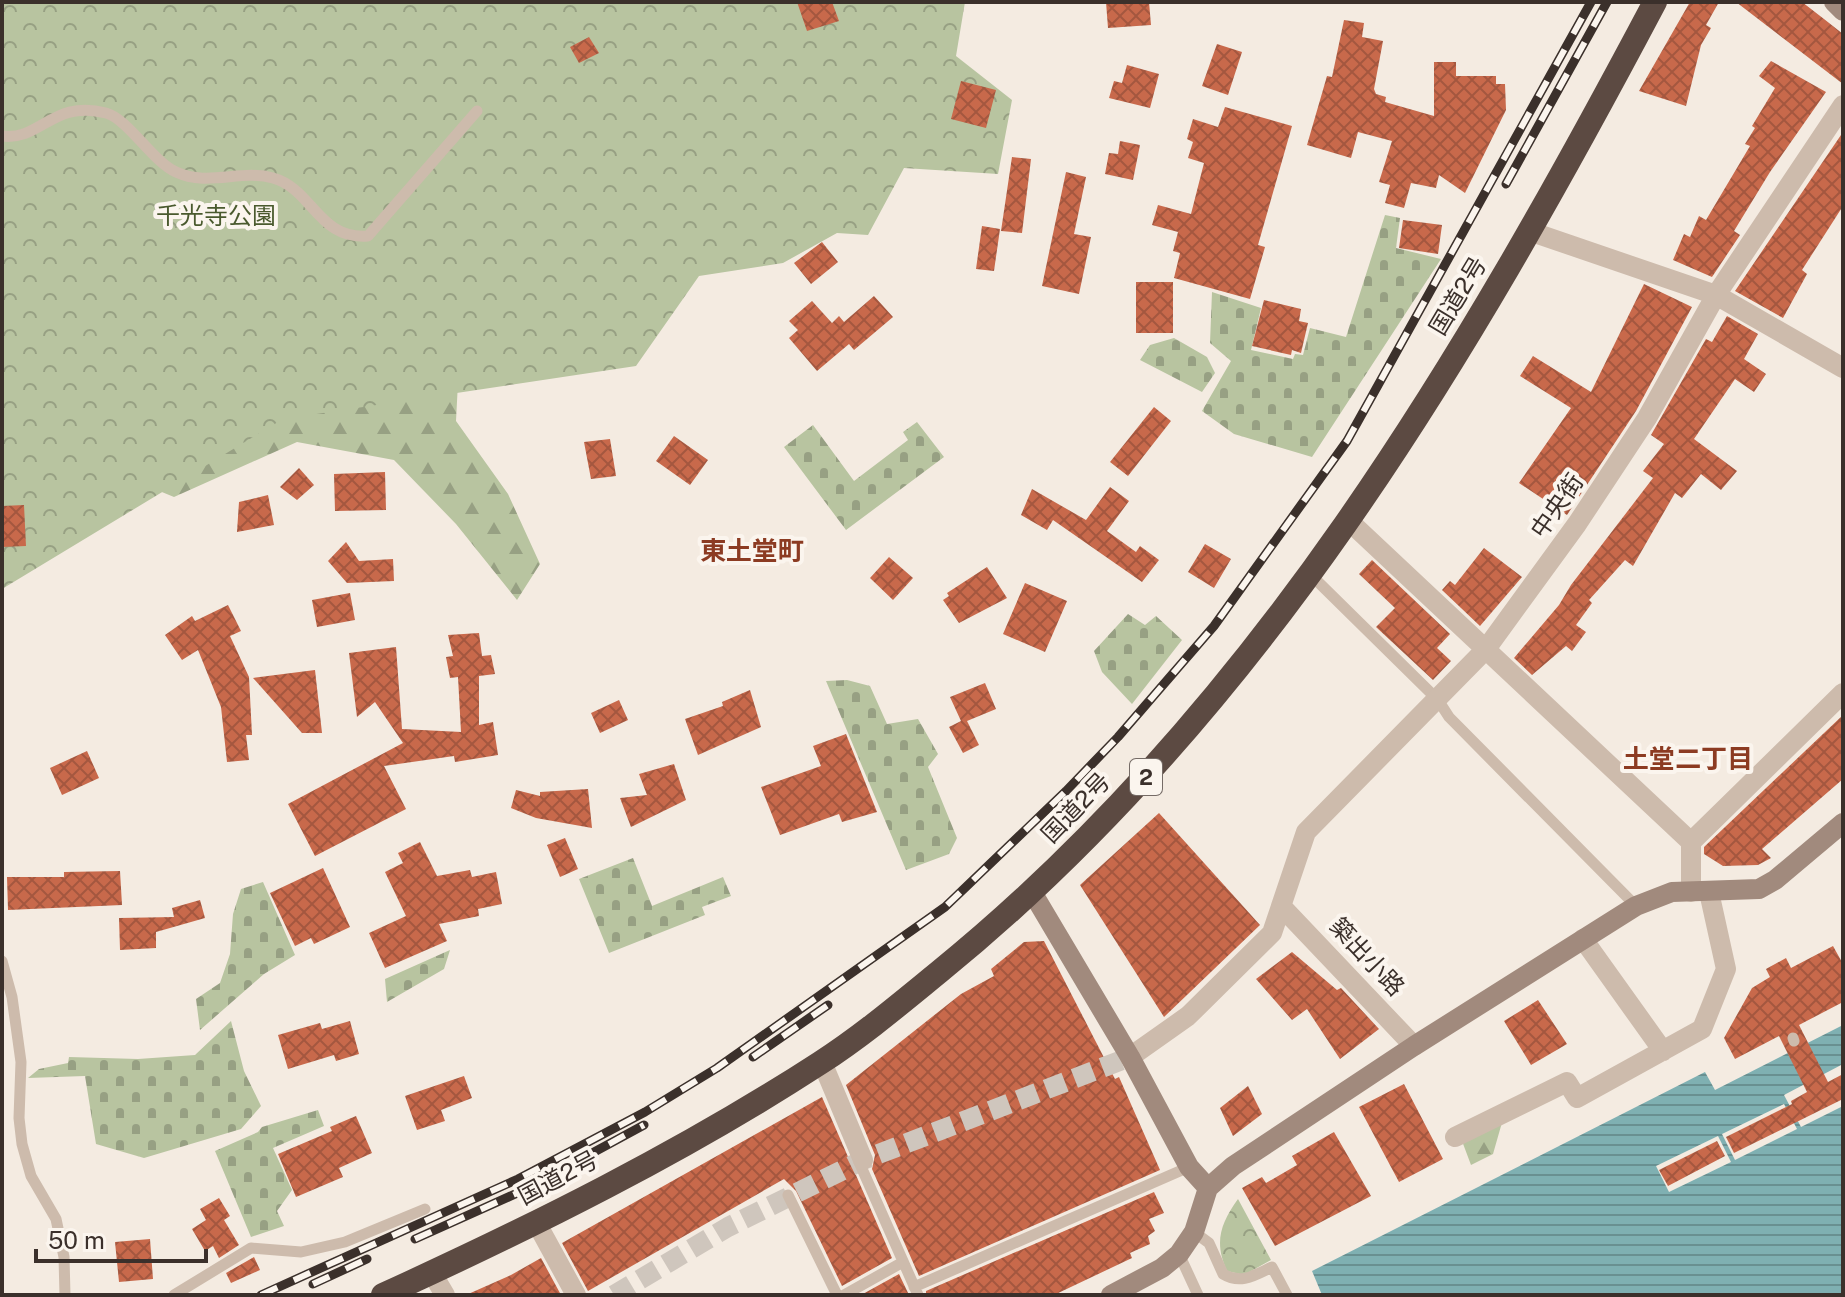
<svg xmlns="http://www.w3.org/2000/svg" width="1845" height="1297" font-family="'Public Sans','Noto Sans JP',sans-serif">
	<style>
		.forest { fill: url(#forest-firs) }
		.cemetery { fill: url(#cemetery-stones) }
		.park { fill: url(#park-crowns) }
		.water { fill: url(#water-rules) }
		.pier { fill: #f4ebe1 }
		.building { fill: url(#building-cross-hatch) }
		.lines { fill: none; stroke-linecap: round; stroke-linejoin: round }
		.street-tunnel { stroke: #cfc6bd; stroke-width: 20; stroke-dasharray: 20 10; stroke-linecap: butt }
		.lane { stroke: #cdbbac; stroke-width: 11 }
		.street { stroke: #cdbbac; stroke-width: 20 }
		.secondary { stroke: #a18a7d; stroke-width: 20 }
		.highway { stroke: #5c4a42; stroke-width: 24 }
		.rail-casing { stroke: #3b302b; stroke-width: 9 }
		.rail { stroke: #fbf5ee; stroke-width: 6; stroke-dasharray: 18; stroke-linecap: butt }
		.labels { text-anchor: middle; stroke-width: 8; stroke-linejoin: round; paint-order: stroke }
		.shield { fill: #fbf5ee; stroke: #756b66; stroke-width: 2 }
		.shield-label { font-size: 22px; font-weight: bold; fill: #3b302b }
		.park-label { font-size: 24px; fill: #4a5a2e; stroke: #fbf5ee }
		.street-label { font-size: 24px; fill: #3b302b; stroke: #fbf5ee }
		.neighbourhood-label { font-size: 26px; font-weight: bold; fill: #8c3b22; stroke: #fbf5ee }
	</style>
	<defs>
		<pattern id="forest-firs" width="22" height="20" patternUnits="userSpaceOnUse" patternTransform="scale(2)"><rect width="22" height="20" fill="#b8c4a0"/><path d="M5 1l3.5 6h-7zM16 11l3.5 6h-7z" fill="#97a083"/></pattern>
		<pattern id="cemetery-stones" width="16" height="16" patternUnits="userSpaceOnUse" patternTransform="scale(2)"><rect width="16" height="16" fill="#b8c4a0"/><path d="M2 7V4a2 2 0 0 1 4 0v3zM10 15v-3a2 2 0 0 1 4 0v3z" fill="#97a083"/></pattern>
		<pattern id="park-crowns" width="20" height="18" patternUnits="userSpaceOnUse" patternTransform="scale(2)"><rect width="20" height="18" fill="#b8c4a0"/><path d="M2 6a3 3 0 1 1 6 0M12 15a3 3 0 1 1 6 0" fill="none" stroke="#97a083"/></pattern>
		<pattern id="water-rules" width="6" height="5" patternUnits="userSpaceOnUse" patternTransform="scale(2)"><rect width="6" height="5" fill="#7fb0b2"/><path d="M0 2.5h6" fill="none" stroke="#699091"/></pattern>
		<pattern id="building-cross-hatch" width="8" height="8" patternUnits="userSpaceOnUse" patternTransform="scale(2)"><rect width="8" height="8" fill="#c8694b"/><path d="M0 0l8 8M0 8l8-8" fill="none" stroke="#a4573f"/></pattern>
	</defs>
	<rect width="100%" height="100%" fill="#f4ebe1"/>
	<!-- forest -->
	<path class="forest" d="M465 247 456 421 508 494 540 564 517 600 456 524 394 460 297 442 174 497 118 474Z
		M1503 1119 1493 1154 1471 1165 1462 1141Z"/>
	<!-- cemetery -->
	<path class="cemetery" d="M1385 215 1400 218 1396 248 1441 259 1312 457 1234 434 1202 411 1231 361 1210 343 1212 292 1261 308 1251 350 1293 359 1295 354 1303 355 1310 328 1346 337Z
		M1174 338 1207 357 1215 373 1202 392 1140 360 1150 345Z
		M917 422 944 457 846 530 784 447 813 425 854 481 908 440 903 432Z
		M1128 614 1145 625 1156 616 1182 640 1132 704 1102 672 1094 651Z
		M847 680 870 686 887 724 918 719 938 754 928 767 957 838 949 854 906 870 826 681Z
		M633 858 652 906 723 877 731 896 702 907 705 915 609 953 579 879Z
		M263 882 295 955 264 974 200 1030 196 999 220 983 230 954 233 914 241 889Z
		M450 950 444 969 387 1002 385 979Z
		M231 1021 244 1071 261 1106 241 1129 144 1158 96 1144 85 1076 28 1078 39 1069 68 1063 69 1057 138 1059 195 1055Z
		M318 1110 324 1126 273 1148 292 1190 277 1211 284 1226 251 1237 215 1151 258 1132 262 1127Z"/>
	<!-- park -->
	<path class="park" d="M2 2H965L956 56 1012 100 998 174 904 168 868 235 837 233 783 263 699 276 636 366 283 419 2 589Z
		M1238 1199 1271 1260 1244 1275 1227 1271C1214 1243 1220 1224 1238 1199Z"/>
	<!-- water -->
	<path class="water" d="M1843 1025V1295H1322L1312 1271 1705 1072 1715 1090Z"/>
	<!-- pier -->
	<path class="pier" d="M1843 1064V1106L1801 1127 1784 1095Z
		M1784 1104 1797 1129 1735 1160 1722 1134Z
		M1718 1136 1731 1162 1669 1192 1656 1166Z"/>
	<!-- building -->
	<path class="building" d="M797 2H832L839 21 807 31Z
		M1106 2H1149L1151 25 1108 28Z
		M1690 2H1719L1706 25 1711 28 1701 45 1686 106 1639 91Z
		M1736 2H1802L1824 19 1843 34V84Z
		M1344 20 1364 23 1362 37 1383 41 1374 89 1376 94 1386 97 1385 102 1434 116V62H1456V76H1496V84H1505L1506 110 1465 193 1439 175 1436 188 1411 183 1404 208 1385 203 1390 185 1379 182 1392 141 1358 132 1351 158 1307 145 1327 76 1332 77Z
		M589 37 599 53 579 63 570 47Z
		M1217 44 1242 52 1228 95 1202 86Z
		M1771 61 1826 92 1770 172 1734 231 1740 235 1712 277 1673 260 1684 234 1690 237 1699 216 1706 220 1750 146 1745 144 1755 128 1752 126 1775 88 1759 76Z
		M1127 65 1159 74 1150 108 1109 98 1114 81 1122 83Z
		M961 81 996 90 986 128 951 119Z
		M1225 107 1292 126 1258 245 1265 247 1250 299 1174 278 1180 253 1173 251 1178 232 1152 225 1158 205 1191 214 1204 163 1188 158 1193 142 1187 139 1193 119 1218 127Z
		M1843 132V206L1802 270 1807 274 1783 318 1735 291Z
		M1120 141 1140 145 1133 180 1105 174 1109 153 1118 154Z
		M1012 157 1031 159 1022 233 1001 231Z
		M1066 172 1086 177 1074 234 1091 237 1079 294 1042 286Z
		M1403 220 1442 225 1438 254 1399 248Z
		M982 226 1000 229 994 271 976 269Z
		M822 242 838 262 811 284 794 263Z
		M1136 282H1173V333H1136Z
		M1644 284 1692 307 1636 411 1567 515 1519 483 1571 408 1520 376 1533 356 1591 392Z
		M874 296 893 317 854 350 849 344 817 371 789 338 798 330 789 321 812 301 832 323 839 316 844 322Z
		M1264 300 1301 309 1299 321 1308 323 1301 353 1292 350 1291 355 1252 346Z
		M1727 316 1758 334 1744 359 1766 374 1754 392 1735 379 1694 439 1737 471 1721 490 1701 474 1682 498 1675 493 1633 566 1625 560 1589 600 1592 603 1576 625 1586 632 1572 651 1566 646 1532 675 1514 658 1559 605 1571 585 1653 478 1643 471 1664 444 1651 435 1706 339 1712 342Z
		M1154 407 1171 421 1128 476 1110 462Z
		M674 436 708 460 690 485 656 461Z
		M610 439 616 476 591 479 584 442Z
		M299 468 314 485 297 500 280 487Z
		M385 472 386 510 335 511 334 474Z
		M1110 487 1129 501 1107 531 1136 552 1140 546 1159 560 1142 582 1053 520 1047 530 1021 515 1032 489 1086 520Z
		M268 495 274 525 237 532 239 502Z
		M24 505 26 546 2 547V506Z
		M346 542 359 561 393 559 394 581 347 583 328 561Z
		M1205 544 1231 559 1214 588 1188 572Z
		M1484 548 1522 577 1480 626 1442 590 1450 581 1455 585Z
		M889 557 913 578 893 600 870 578Z
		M1372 560 1450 634 1437 648 1451 661 1433 680 1376 627 1395 608 1359 574Z
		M987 567 1007 598 959 623 943 600 949 596 947 593Z
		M1025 583 1067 601 1045 652 1003 634Z
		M350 593 355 620 317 627 312 600Z
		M228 605 241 631 230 636 249 677 252 735H246L249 760 227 762 221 707 198 650 182 660 165 635 192 616 195 621Z
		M479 633 482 656 491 655 495 674 479 676V725L493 722 498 755 455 762 454 756 384 766 406 809 315 856 288 804 403 743 375 702 357 717 349 653 396 647 402 729 461 732 458 677 450 678 446 657 453 656 448 635Z
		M315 670 322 733H302L253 678Z
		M985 683 996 709 967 721 979 745 963 753 949 727 961 721 950 697Z
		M750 690 761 727 698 755 685 719 723 706 722 702Z
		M619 700 628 720 600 733 591 713Z
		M1843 715V779L1762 849 1771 858 1758 865 1723 866 1704 854V847Z
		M846 734 877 812 842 822 839 814 780 835 761 787 821 766 813 746Z
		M87 751 99 778 62 795 50 768Z
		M674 764 686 800 631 827 620 798 647 795 639 774Z
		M588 789 592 828 536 818 511 808 516 790 540 796V792Z
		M1159 813 1260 925 1164 1017 1080 885Z
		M565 838 578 869 560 877 547 845Z
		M420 842 437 876 470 870 472 877 496 872 502 904 478 909 479 916 439 924 447 941 385 968 369 933 406 916 385 872 403 863 398 853Z
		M323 868 350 927 314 944 311 938 295 946 270 893Z
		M120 871 122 905 8 910 7 877H64V872Z
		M200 900 205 918 156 932V948L120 950 119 918 174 917 172 908Z
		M1044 941 1115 1079 1119 1077 1160 1170 919 1276 872 1169 875 1155 846 1085 961 994 994 976 991 969 1024 942Z
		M1833 946 1843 964V1002L1799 1025 1828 1082 1843 1074V1099L1734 1153 1726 1137 1792 1104 1791 1101 1807 1092 1779 1036 1735 1059 1724 1038 1752 988 1770 977 1766 969 1786 958 1791 968Z
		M1292 952 1337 990 1341 988 1379 1029 1340 1059 1307 1009 1292 1020 1256 979Z
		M1538 1000 1567 1044 1531 1065 1504 1021Z
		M350 1021 359 1054 336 1061 334 1055 288 1069 278 1035 320 1023 322 1029Z
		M464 1076 472 1098 441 1110 445 1121 417 1130 405 1096Z
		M1404 1084 1443 1159 1399 1182 1359 1107Z
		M1248 1086 1262 1114 1233 1136 1220 1108Z
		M822 1097 892 1258 842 1286 796 1191 784 1179 588 1291 562 1243Z
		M356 1116 372 1153 339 1168 343 1177 296 1197 278 1154 332 1131 330 1127Z
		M1334 1132 1371 1196 1275 1246 1242 1188 1262 1177 1266 1183 1297 1165 1292 1156Z
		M1717 1141 1725 1156 1668 1186 1659 1170Z
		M1154 1192 1164 1213 1149 1219 1155 1231 1148 1236 1150 1244 1130 1253 1132 1258 1054 1295H926V1291Z
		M219 1198 230 1216 224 1220 239 1245 219 1258 213 1246 205 1251 192 1229 206 1220 200 1209Z
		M150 1239 153 1279 119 1282 115 1242Z
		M254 1257 260 1270 231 1283 226 1273Z
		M541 1258 561 1295H466L511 1275Z
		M899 1274 909 1295H861Z"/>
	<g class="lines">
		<!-- street-tunnel -->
		<path class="street-tunnel" d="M614 1295 728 1227 863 1160 1130 1057"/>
		<!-- lane -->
		<path class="lane" d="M2 136C41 141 53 99 106 113 128 119 152 161 176 172 208 187 241 169 273 178 313 189 318 240 368 236L477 111
			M1311 575 1438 700 1449 717 1636 906
			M2 961 12 997 21 1062 19 1118 22 1144 31 1176 56 1219 64 1257 65 1295
			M1793 1038 1794 1041
			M859 1162 918 1295
			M788 1195 837 1295
			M1194 1232 1209 1243 1223 1274C1241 1285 1255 1275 1272 1267L1287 1295
			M1179 1254 1198 1295
			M914 1287 1189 1167
			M174 1295 251 1248 301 1252 345 1242 425 1209
			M844 1295 903 1262"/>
		<!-- street -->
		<path class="street" d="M1529 231 1716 295 1843 368
			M1350 522 1691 842
			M1691 842 1843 693
			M1691 842V892
			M1281 906 1414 1046
			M1583 939 1663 1051
			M1130 1057 1188 1016 1272 933 1306 832 1486 649 1577 524 1647 418 1716 295 1843 105
			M822 1062 863 1160
			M1455 1137 1567 1082 1577 1098 1702 1029 1726 969 1709 892
			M536 1222 576 1295
			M432 1273 445 1295"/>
		<!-- secondary -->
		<path class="secondary" d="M1834 2 1843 11
			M1032 892 1130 1057 1189 1167 1208 1188
			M1111 1295 1162 1268 1179 1254 1194 1232 1208 1188 1233 1166 1414 1046 1636 906 1672 892 1759 889 1775 880 1843 823"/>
		<!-- highway -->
		<path class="highway" d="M383 1295C532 1227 683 1152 820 1063 862 1036 901 1003 939 972 1257 714 1466 359 1655 2"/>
		<defs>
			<path id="rail" d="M1506 184 1607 2
				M753 1057 828 1005
				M415 1239 524 1190 644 1125
				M313 1284 367 1259
				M261 1295 518 1179 645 1112 717 1068 945 907 1066 791 1118 737 1214 626 1347 441 1591 2"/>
		</defs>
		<!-- rail casing -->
		<use href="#rail" class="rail-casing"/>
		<!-- rail -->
		<use href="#rail" class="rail"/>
	</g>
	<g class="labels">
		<!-- shield labels -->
		<rect class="shield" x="1130" y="759" width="32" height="36" rx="6"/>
		<g class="shield-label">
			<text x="1146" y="785">2</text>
		</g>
		<!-- park labels -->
		<g class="park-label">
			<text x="216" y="224">千光寺公園</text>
		</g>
		<!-- street labels -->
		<g class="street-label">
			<text transform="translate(1458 296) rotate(-59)" y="8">国道2号</text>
			<text transform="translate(1557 506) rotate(-55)" y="8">中央街</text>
			<text transform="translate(1076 808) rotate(-46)" y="8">国道2号</text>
			<text transform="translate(1367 957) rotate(47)" y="8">築出小路</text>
			<text transform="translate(558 1178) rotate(-28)" y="8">国道2号</text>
		</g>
		<!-- neighbourhood labels -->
		<g class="neighbourhood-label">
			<text x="752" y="560">東土堂町</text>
			<text x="1688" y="768">土堂二丁目</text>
		</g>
	</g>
	<!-- border -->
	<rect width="1845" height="1297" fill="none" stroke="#3b302b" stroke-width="8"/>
	<!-- scale -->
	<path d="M36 1249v12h170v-12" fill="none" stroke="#3b302b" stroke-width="4"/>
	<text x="48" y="1249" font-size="24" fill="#3b302b" stroke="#fbf5ee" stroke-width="6" paint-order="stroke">50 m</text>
</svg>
